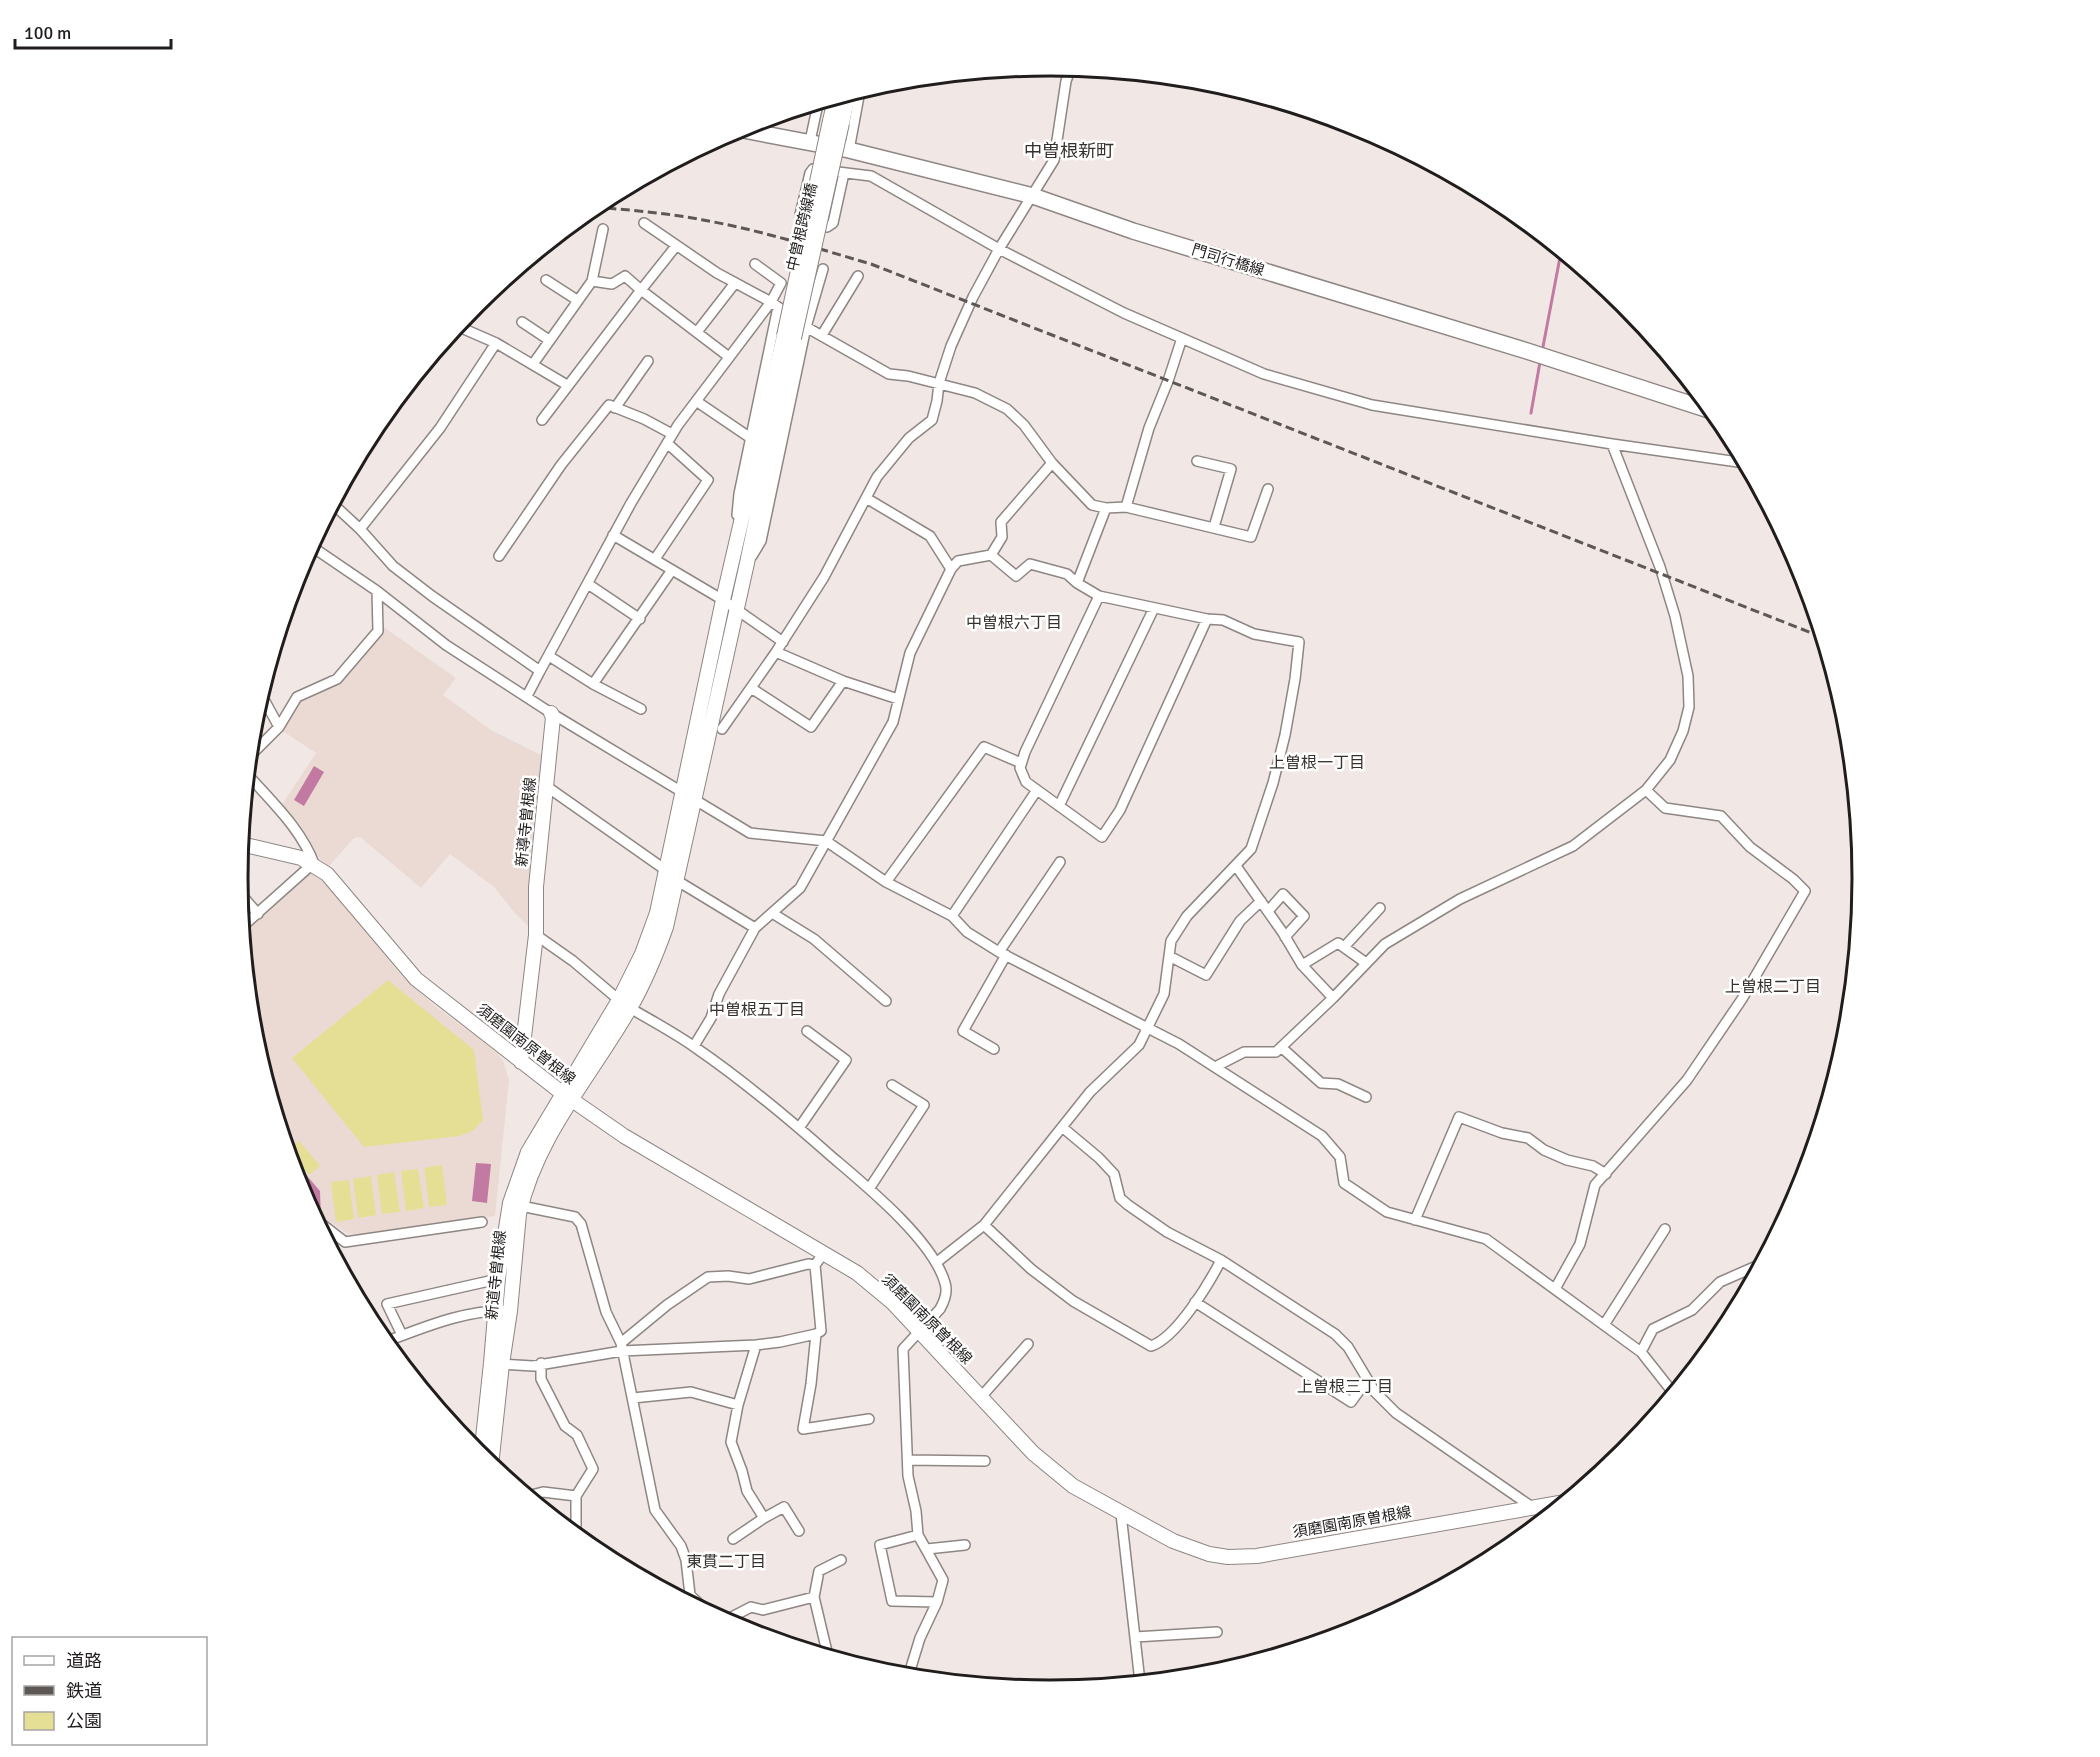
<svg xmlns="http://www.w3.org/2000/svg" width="2100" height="1757" font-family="Signika,'Noto Sans JP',sans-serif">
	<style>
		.built { fill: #eadad3 }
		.green { fill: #e5df96 }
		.water { fill: #c27aa2 }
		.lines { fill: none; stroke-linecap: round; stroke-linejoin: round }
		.stream { stroke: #c27aa2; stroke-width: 3 }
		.street-casing { stroke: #8e8682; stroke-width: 12 }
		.secondary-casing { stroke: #8e8682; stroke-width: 16 }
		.primary-casing { stroke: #8e8682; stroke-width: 18 }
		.street { stroke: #fff; stroke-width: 9 }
		.secondary { stroke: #fff; stroke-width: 14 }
		.primary { stroke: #fff; stroke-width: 15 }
		.rail { stroke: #5d5856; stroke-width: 3; stroke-dasharray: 9 4.5; stroke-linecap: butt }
		.secondary-bridge-casing { stroke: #8e8682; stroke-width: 16; stroke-linecap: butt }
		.secondary-bridge { stroke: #fff; stroke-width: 14 }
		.labels { text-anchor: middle; stroke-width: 5; stroke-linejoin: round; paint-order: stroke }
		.street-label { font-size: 15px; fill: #201d1c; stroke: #fff }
		.neighbourhood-label { font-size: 16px; fill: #37312e; stroke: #fff }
		.quarter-label { font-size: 18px; fill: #37312e; stroke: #fff }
		.rim { fill: none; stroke: #201d1c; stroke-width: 3 }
	</style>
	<rect width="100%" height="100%" fill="#f1e8e5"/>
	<!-- built -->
	<path class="built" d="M381 625 456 678 443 695 491 730 545 757 531 929 514 912 494 887 450 854 421 888 360 837 354 838 329 866 321 860 297 825 281 806 316 753 281 730 298 700 338 683 347 675 374 640Z
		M309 872 322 881 345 906 402 976 435 1006 477 1037 498 1054 503 1061 509 1080 495 1216 359 1234H348L321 1216 320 1191 296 1163 292 1166 253 1037 243 930 284 897Z"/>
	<!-- green -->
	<path class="green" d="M388 980 474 1050 483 1120 473 1131 459 1136 364 1147 292 1058Z
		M299 1141 320 1166 309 1175 288 1150Z
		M442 1165 447 1205 429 1207 424 1168Z
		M418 1169 424 1208 406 1211 401 1171Z
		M394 1172 400 1212 382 1214 377 1175Z
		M371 1176 376 1215 358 1218 353 1179Z
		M349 1180 354 1219 336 1222 331 1182Z"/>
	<!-- water -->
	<path class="water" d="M314 766 324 772 304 806 294 800Z
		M296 1163 320 1191 321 1216C302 1197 300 1191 292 1166Z
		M476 1163 491 1164 487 1203 472 1201Z"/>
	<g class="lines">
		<!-- stream -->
		<path class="stream" d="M1542 352 1561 252
			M1531 413 1540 362"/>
		<defs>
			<path id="street" d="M810 141 818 104
				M849 150 860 91
				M844 173 833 223 827 227 802 221 800 215 810 173 813 169 871 176 999 249 1124 313 1264 374 1372 405 1612 444 1745 463
				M644 223 717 273 771 302 781 283 755 264
				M546 280 577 300
				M592 281 603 229
				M522 322 549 340
				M697 332 735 283
				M822 335 858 276
				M496 343 567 385
				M533 364 592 281 612 284 625 276 641 290 676 246
				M696 401 752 439
				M615 408 648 361
				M542 420 641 290 729 357
				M1197 461 1231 469 1214 527
				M333 504 360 529 393 566 432 596 540 671 527 696
				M1126 507 1251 537 1268 489
				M737 515 739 494 778 307
				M360 529 440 428 496 343 457 326
				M613 535 723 600 783 642
				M311 546 377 591 446 645 551 713 750 833 826 841 886 882 952 916 967 932 999 952 1179 1044 1322 1136 1340 1157 1344 1183 1387 1212 1486 1239 1641 1352 1671 1390V1397
				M991 555 1016 576 1030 564 1067 574 1077 583
				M499 556 561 465 609 405 644 419 672 434
				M752 556 761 541 806 327 823 269
				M655 559 708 480 667 443
				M951 569 958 561 991 555 1002 537 1001 522 1052 463
				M588 584 640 619
				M1099 596 1025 752 1020 768 1026 782 1102 837 1120 810 1207 619
				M549 656 593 684 672 570
				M540 671 631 503 678 425 771 302 806 327 889 374 908 376 975 393 1007 409 1024 425 1052 463 1092 505 1106 508 1126 507 1149 428 1168 381 1182 338
				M843 681 898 699
				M593 684 641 709
				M751 688 811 727 843 681 776 652
				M261 694 279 727
				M722 729 776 652 824 577 877 477 909 438 932 420 937 401 939 383 951 346 973 297 999 249 1054 160 1066 81 1071 68
				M250 756 279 727 297 697 337 679 378 631 377 591
				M546 786 667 871
				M1059 806 1154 608
				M1236 866 1283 933 1302 965 1333 998
				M676 880 755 928
				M886 882 984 747 1021 763
				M239 892 258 914
				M1268 911 1283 894 1304 916 1285 937
				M772 913 814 939 886 1001
				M952 916 1037 790
				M242 927 308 868 315 866C302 830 273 803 248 775
				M536 935 573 961 619 1000
				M1344 947 1380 908
				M999 952 1060 862
				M1169 956 1206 975 1240 921 1261 901
				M1302 965 1338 943 1366 963
				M630 1008C652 1021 675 1033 696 1048 744 1081 788 1118 831 1156 865 1185 933 1240 945 1283 948 1292 944 1302 940 1309L903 1349 908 1476 916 1511 918 1535 943 1580 937 1602 920 1638 908 1677
				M694 1046 711 1018 719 994 755 928 800 888 893 722 910 653 951 569 930 536 866 498
				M1281 1047 1321 1083 1338 1084 1366 1097
				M994 1049 963 1031 1006 955
				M1215 1067 1244 1052H1276L1333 998 1385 944 1460 899 1573 846 1646 790 1670 760 1683 731 1689 707 1688 676 1675 616 1660 567 1612 444
				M1062 1127 1099 1158 1114 1174 1120 1198 1128 1205 1167 1232 1221 1260 1335 1334 1348 1347 1375 1392 1396 1413 1532 1507
				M799 1128 846 1060 807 1031
				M869 1189 924 1105 892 1085
				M521 1206 575 1217 581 1224 606 1312 621 1343 655 1510 681 1546 686 1560 690 1595 710 1614
				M315 1219 327 1228 333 1252
				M1415 1220 1459 1117 1502 1133 1528 1138 1544 1150 1567 1160 1593 1166 1606 1174
				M984 1225 1031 1269 1073 1301 1151 1346C1176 1338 1209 1284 1221 1260
				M320 1229 327 1228 345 1242 482 1222
				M937 1262 984 1225 1090 1092 1139 1045 1164 994 1171 941 1187 916 1251 849 1273 783 1285 735 1295 679 1299 642 1254 634 1223 620 1207 619 1099 596 1077 583 1106 508
				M1555 1289 1580 1244 1595 1185 1687 1080 1742 999 1805 891 1793 879 1750 847 1721 816 1665 808 1646 790
				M1195 1302 1351 1402 1367 1380
				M1604 1325 1665 1229
				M816 1334 811 1384 803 1429 869 1419
				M402 1335 387 1304 498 1279
				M385 1342C422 1328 469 1308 510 1311
				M621 1343 667 1305 708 1277 728 1276 749 1279 808 1264 815 1265
				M1641 1352 1653 1329 1692 1310 1720 1282 1761 1264
				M497 1364 533 1366 622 1351 756 1345 780 1342 816 1334 821 1331 815 1265 824 1253
				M981 1397 1028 1344
				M633 1398 691 1392 738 1405 756 1345
				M908 1460 985 1461
				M528 1496 543 1492 576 1496 593 1469 577 1435 565 1426 541 1379V1363
				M1121 1514 1140 1682
				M764 1518 784 1507 799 1531
				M576 1535V1496
				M918 1535 880 1545 892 1601 937 1602
				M733 1539 764 1518 747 1491 742 1471 731 1442 738 1405
				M927 1549 965 1545
				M724 1621 751 1607 763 1610 814 1597
				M1135 1637 1217 1632
				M828 1656 814 1597 819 1571 841 1560"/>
			<path id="secondary" d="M830 121 835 99
				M842 123 848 95
				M241 844 301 858 327 874 416 979 562 1093 624 1136 857 1273 892 1302 1033 1453 1073 1486 1173 1541 1209 1554 1228 1557 1257 1556 1565 1502
				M521 1062 536 935V887L553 717 551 713
				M481 1457 491 1363 498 1279 510 1203 528 1152 619 1000 642 954 657 913 723 600 784 336
				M491 1466 502 1364 510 1311 519 1214C537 1135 591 1076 630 1008 645 982 656 955 666 927L747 563 794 338"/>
			<path id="primary" d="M738 129 849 150 1033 196 1133 231 1527 351 1712 411"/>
		</defs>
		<!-- street casing -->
		<use href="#street" class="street-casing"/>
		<!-- secondary casing -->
		<use href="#secondary" class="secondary-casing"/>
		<!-- primary casing -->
		<use href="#primary" class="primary-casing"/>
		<!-- street -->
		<use href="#street" class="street"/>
		<!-- secondary -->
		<use href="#secondary" class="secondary"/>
		<!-- primary -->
		<use href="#primary" class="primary"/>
		<!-- rail -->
		<path class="rail" d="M594 207C630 210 667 213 703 220 760 230 816 248 871 264L1822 637"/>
		<defs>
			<path id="secondary-bridge" d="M784 336 830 121
				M794 338 842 123"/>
		</defs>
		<!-- secondary-bridge casing -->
		<use href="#secondary-bridge" class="secondary-bridge-casing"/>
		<!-- secondary-bridge -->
		<use href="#secondary-bridge" class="secondary-bridge"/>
	</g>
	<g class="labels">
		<!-- street labels -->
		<g class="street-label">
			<text transform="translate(802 227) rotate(-77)" y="5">中曽根跨線橋</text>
			<text transform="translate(1228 260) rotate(17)" y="5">門司行橋線</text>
			<text transform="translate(526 822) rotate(-84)" y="5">新導寺曽根線</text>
			<text transform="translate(526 1044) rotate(38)" y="5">須磨園南原曽根線</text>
			<text transform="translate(496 1275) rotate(-84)" y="5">新道寺曽根線</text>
			<text transform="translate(927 1319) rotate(45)" y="5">須磨園南原曽根線</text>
			<text transform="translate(1352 1522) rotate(-10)" y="5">須磨園南原曽根線</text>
		</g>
		<!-- neighbourhood labels -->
		<g class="neighbourhood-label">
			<text x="1014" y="628">中曽根六丁目</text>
			<text x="1317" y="768">上曽根一丁目</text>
			<text x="1773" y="992">上曽根二丁目</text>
			<text x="757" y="1015">中曽根五丁目</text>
			<text x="1345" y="1392">上曽根三丁目</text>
			<text x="726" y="1567">東貫二丁目</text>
		</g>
		<!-- quarter labels -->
		<g class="quarter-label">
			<text x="1069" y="157">中曽根新町</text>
		</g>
	</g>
	<!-- crop -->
	<path d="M0 0H2100V1757H0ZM248 878a802 802 0 1 1 1604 0a802 802 0 1 1-1604 0Z" fill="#fff" fill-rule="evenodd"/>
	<path class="rim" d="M248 878a802 802 0 1 1 1604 0a802 802 0 1 1-1604 0Z"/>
	<!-- legend -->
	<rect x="12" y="1637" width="195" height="108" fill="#ffffff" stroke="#a6a5a4" stroke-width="1.5"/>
	<rect x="24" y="1656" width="30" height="9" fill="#ffffff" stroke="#a6a5a4" stroke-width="1.5"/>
	<text x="66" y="1667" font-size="18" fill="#201d1c">道路</text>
	<rect x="24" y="1686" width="30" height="9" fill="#5d5856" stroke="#a6a5a4" stroke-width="1.5"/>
	<text x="66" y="1697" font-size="18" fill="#201d1c">鉄道</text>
	<rect x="24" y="1712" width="30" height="18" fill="#e5df96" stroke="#a6a5a4" stroke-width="1.5"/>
	<text x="66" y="1727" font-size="18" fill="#201d1c">公園</text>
	<!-- scale -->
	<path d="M15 39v9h156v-9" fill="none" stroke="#201d1c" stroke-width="3"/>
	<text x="24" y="39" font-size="18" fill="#201d1c" stroke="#ffffff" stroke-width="4.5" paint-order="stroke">100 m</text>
</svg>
